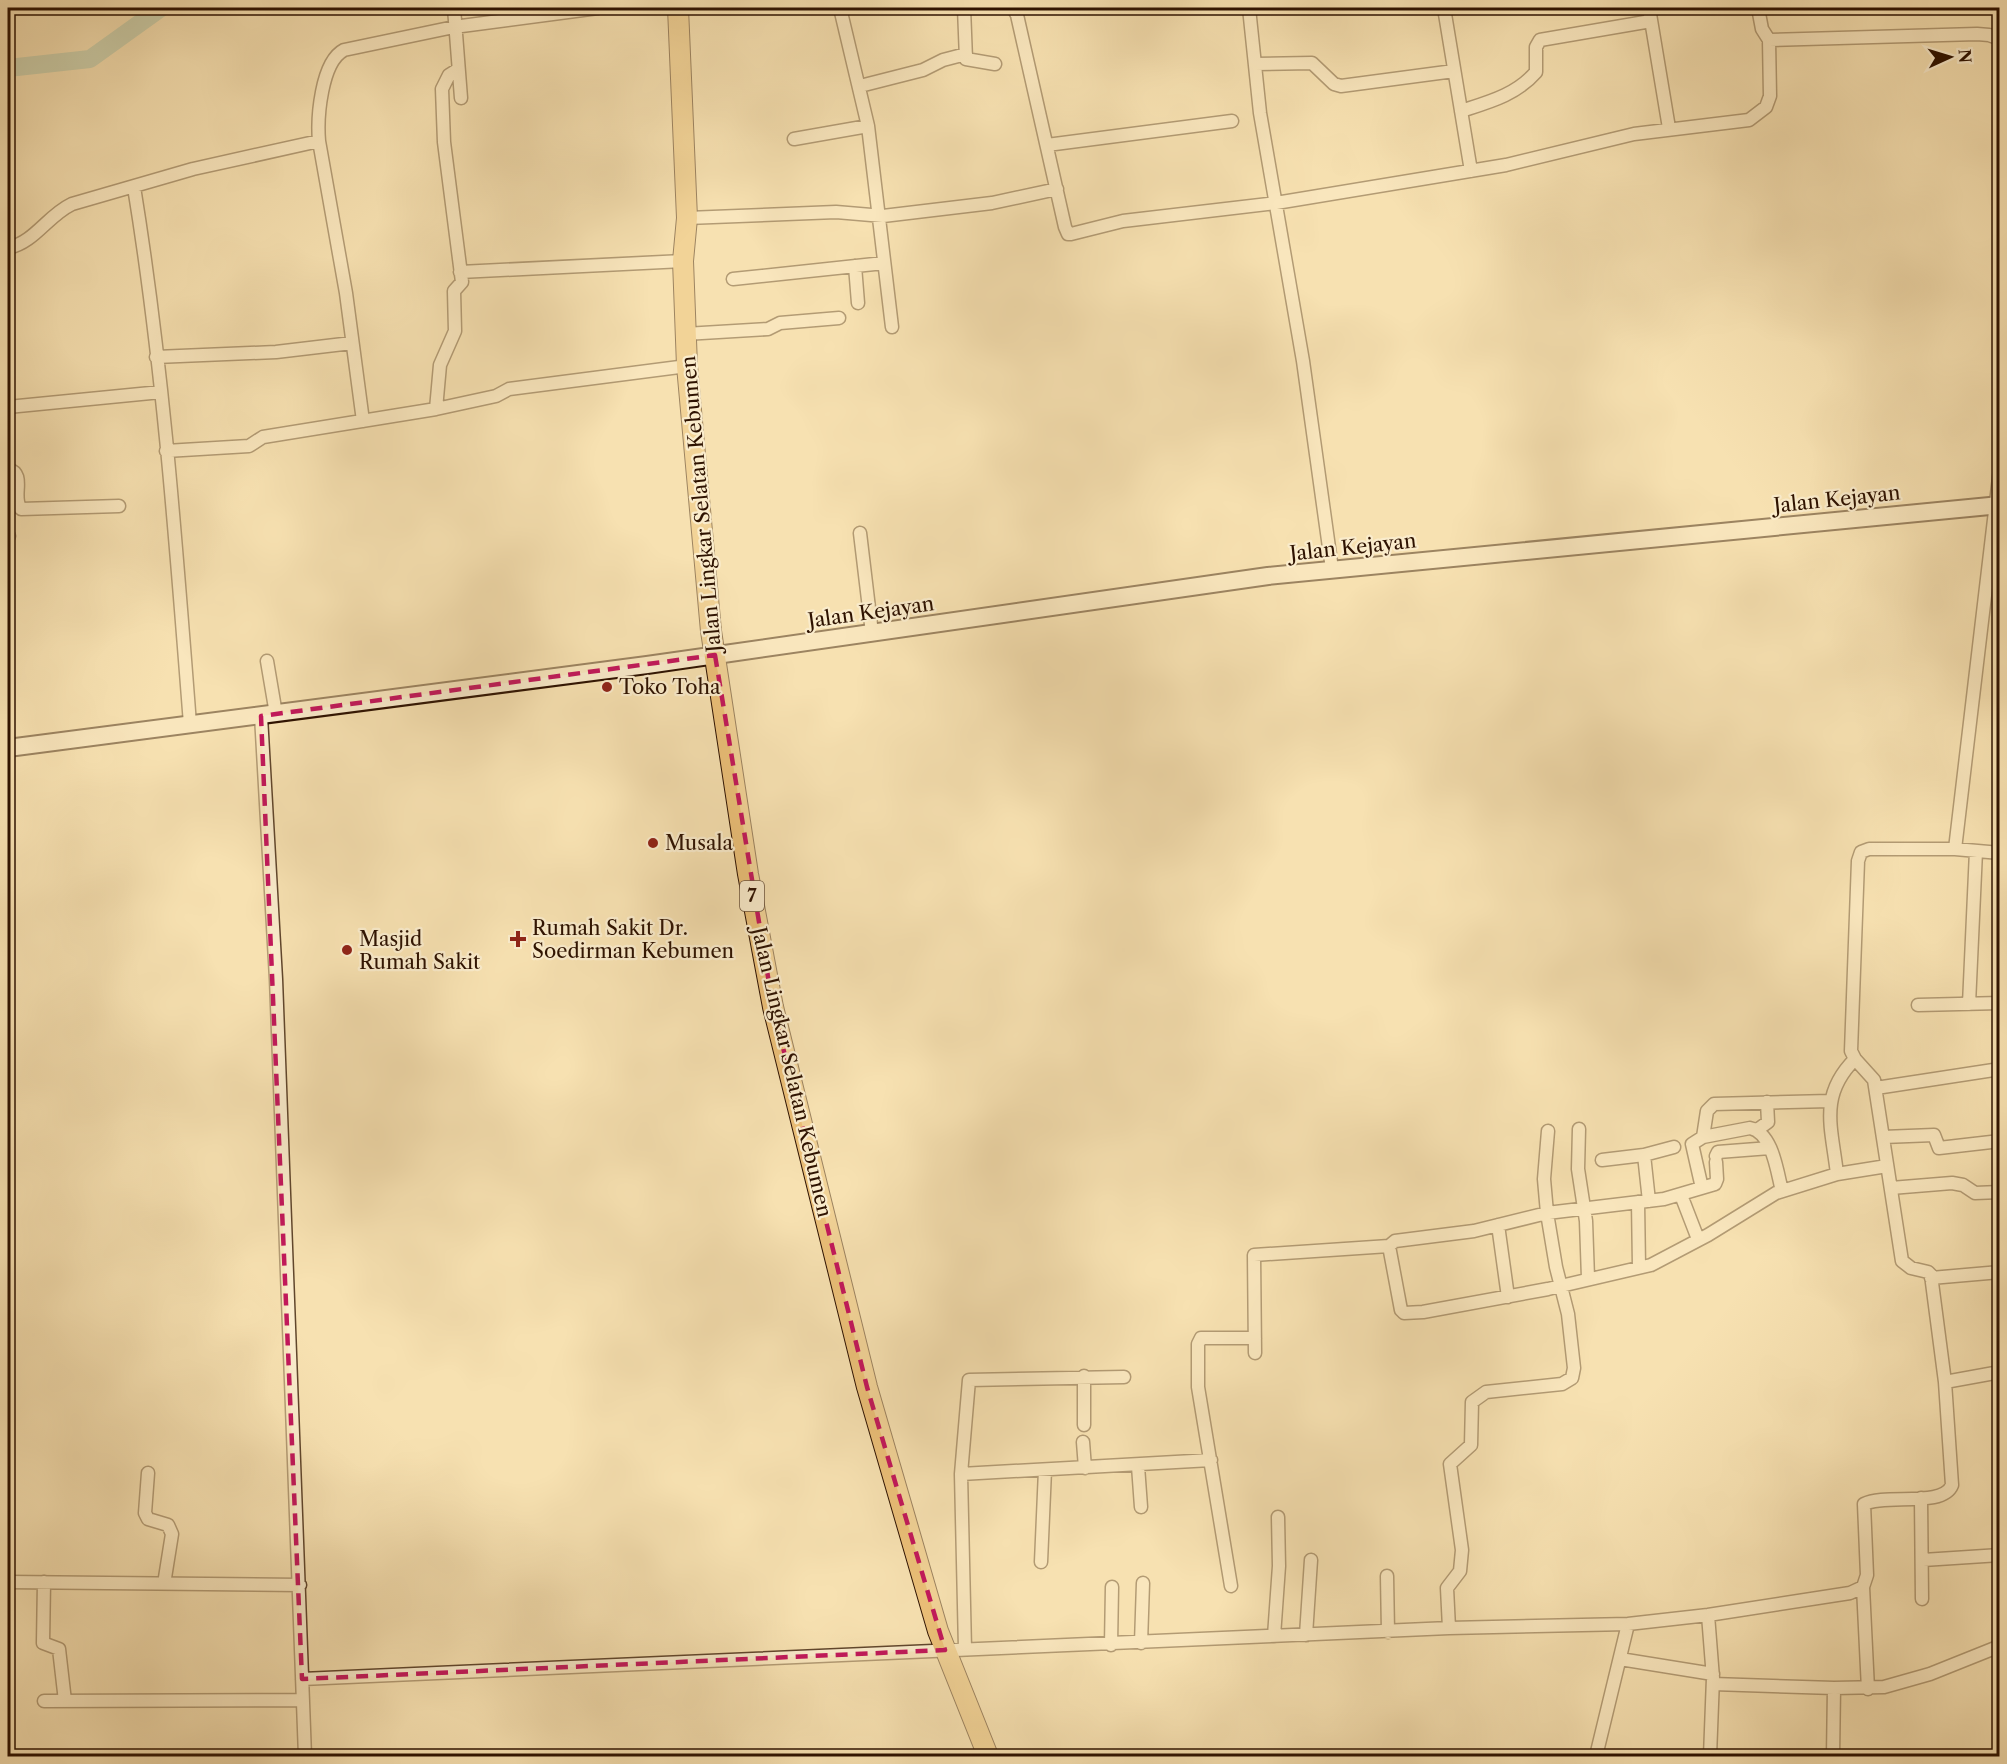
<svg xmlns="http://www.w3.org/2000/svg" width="2007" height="1764" font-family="'Libre Caslon Text',serif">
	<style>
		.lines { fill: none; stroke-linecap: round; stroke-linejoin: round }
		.river { stroke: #9ebea8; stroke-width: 18 }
		.minor-casing { stroke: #60462c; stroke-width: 15 }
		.secondary-casing { stroke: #2e1200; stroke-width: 20 }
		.trunk-casing { stroke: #2e1200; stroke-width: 22 }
		.minor { stroke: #faeccc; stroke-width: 12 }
		.secondary { stroke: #faeccc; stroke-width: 16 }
		.trunk { stroke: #ecc078; stroke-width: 20 }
		.marked { fill: none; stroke: #c2185b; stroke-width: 4.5; stroke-dasharray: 12 8; stroke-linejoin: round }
		.poi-dot { fill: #8f2418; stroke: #faeccc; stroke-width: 2 }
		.labels { text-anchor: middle; stroke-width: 4.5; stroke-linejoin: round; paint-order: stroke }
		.shield { fill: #faeccc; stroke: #6b533d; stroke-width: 1.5 }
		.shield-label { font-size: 18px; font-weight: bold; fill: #2e1200 }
		.street-label { font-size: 20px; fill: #2e1200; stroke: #faeccc }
		.poi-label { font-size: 20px; fill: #2e1200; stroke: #faeccc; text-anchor: start }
	</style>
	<rect width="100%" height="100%" fill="#f7e1b1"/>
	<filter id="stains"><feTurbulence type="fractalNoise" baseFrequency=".00333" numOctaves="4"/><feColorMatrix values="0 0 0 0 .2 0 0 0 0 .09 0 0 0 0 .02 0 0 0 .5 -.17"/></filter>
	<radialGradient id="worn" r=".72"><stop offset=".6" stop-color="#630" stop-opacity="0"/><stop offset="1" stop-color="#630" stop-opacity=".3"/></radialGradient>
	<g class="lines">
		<!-- river -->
		<path class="river" d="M8 68 90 59 161 8"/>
		<defs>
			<path id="minor" d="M454 8 461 98
				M840 8 868 126 892 327
				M964 8 966 59 995 64
				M1013 8 1017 15 1065 227 1068 234H1071L1123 221 1276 203 1506 165 1634 134 1749 120 1766 107 1770 96 1769 40 1762 29 1758 8
				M1249 8 1260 113 1303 361 1332 569
				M1444 8 1471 171
				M1649 8 1669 128
				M1769 40 1977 34 1989 35 2000 39
				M1255 64 1312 63 1334 84 1341 86 1454 71
				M860 86 923 70 943 60 966 54
				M1461 111C1489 102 1516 95 1536 72V47L1540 40 1651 21
				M794 139 868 126
				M319 141 346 293 363 421
				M1047 145 1232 121
				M134 187C163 365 176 544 190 724
				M687 218 836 212 883 216 992 203 1057 189
				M8 248C35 242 47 216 72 204L193 169 319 141C317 118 321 62 344 50L454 27 598 8
				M855 266 858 303
				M460 272 683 261
				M733 279 884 263
				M685 334 768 329 780 323 839 318
				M156 357 276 352 352 343
				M8 407 161 392
				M436 409 440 365 455 331 454 291 462 282 444 142 442 89 449 75 457 70
				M166 451 249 446 263 437 436 409 496 396 509 389 687 366
				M8 469C27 474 11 497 21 509L119 506
				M860 533 872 633
				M8 537 9 536
				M267 661 276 714
				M261 716 276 979 305 1756
				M1955 849 2000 853
				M1969 1004 1976 851
				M1918 1005 2000 1003
				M1876 1088 2000 1069
				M1579 1129 1578 1169 1586 1221 1588 1278
				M1757 1130 1768 1122 1767 1102
				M1703 1137 1707 1111 1714 1104 1830 1101
				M1883 1137 1934 1135 1939 1148 2000 1141
				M1644 1155 1649 1201
				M1716 1156 1718 1152 1770 1148
				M1602 1160 1644 1155 1674 1147
				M1837 1174C1832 1128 1818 1096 1855 1059
				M1702 1188 1692 1144 1703 1137 1750 1128C1773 1133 1777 1172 1782 1191
				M1891 1188 1952 1183 1963 1185 1975 1193 2000 1192
				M1681 1195 1698 1239
				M1638 1202 1639 1267
				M1498 1225 1508 1297
				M1389 1246 1401 1310 1404 1313 1423 1312 1548 1289 1651 1265 1708 1235 1776 1193 1837 1174 1887 1166
				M1931 1278 2000 1272
				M1255 1353 1254 1255 1389 1246 1395 1241 1474 1231 1547 1213 1664 1199 1715 1184 1717 1179 1716 1162
				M1084 1376V1425
				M1945 1382 2000 1372
				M1083 1442 1085 1468
				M1138 1466 1141 1507
				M148 1473 145 1513 148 1519 168 1525 172 1534 164 1584
				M961 1474 1211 1460
				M1921 1498 1922 1599
				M1923 1560 2000 1555
				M1041 1562 1045 1470
				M1387 1576 1388 1632
				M8 1582 300 1585
				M44 1582 43 1643 59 1649 65 1701
				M1231 1586 1198 1387V1344L1201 1338H1255
				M1863 1587 1868 1689
				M1708 1615 1713 1678 1710 1756
				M1449 1628 1447 1588 1460 1571 1462 1550 1450 1464 1471 1445 1472 1402 1486 1392 1562 1384 1572 1378 1574 1368 1568 1314 1556 1267 1547 1213 1544 1179 1548 1131
				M1306 1635 1311 1560
				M1274 1636 1279 1566 1278 1517
				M1141 1643 1143 1583
				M1111 1645 1112 1587
				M965 1649 961 1474 969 1380 1124 1377
				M1620 1659 1713 1674
				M302 1679 1449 1628 1628 1624 1708 1615 1850 1593 1863 1587 1867 1575 1864 1504C1886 1493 1943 1508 1952 1485L1945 1382 1931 1275 1928 1272 1911 1268 1902 1261 1874 1080 1855 1059 1851 1051 1858 861 1861 852 1869 849H1955L2000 469
				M1713 1684 1834 1688 1884 1687 1930 1674 2000 1646
				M44 1701 303 1700
				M1596 1756 1628 1624
				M1833 1756 1834 1688"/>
			<path id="secondary" d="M8 748 647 665 1268 576 2000 505"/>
			<path id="trunk" d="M678 8 687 218 683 261 687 366 711 631 748 874 773 1007 867 1387 938 1631 988 1756"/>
		</defs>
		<!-- minor casing -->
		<use href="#minor" class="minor-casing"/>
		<!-- secondary casing -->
		<use href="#secondary" class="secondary-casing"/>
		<!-- trunk casing -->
		<use href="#trunk" class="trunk-casing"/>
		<!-- minor -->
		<use href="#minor" class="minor"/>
		<!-- secondary -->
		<use href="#secondary" class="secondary"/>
		<!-- trunk -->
		<use href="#trunk" class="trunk"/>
	</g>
	<!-- marked area -->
	<path d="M0 0H2007V1764H0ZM715 655 773 1007 867 1387 945 1650 302 1679 261 716Z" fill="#f7e1b1" fill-opacity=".55" fill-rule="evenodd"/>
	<path class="marked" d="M715 655 773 1007 867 1387 945 1650 302 1679 261 716Z"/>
	<!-- markers -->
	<g class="poi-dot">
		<circle cx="607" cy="687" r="6"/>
		<circle cx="653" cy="843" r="6"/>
		<path d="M515 930h6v6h6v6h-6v6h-6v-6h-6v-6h6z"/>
		<circle cx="347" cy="950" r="6"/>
	</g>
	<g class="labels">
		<!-- shield labels -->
		<rect class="shield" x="740" y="881" width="24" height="30" rx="4.5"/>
		<g class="shield-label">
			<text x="752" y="902">7</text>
		</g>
		<!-- street labels -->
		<g class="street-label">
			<text transform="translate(1837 499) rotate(-6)" y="7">Jalan Kejayan</text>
			<text transform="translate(701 504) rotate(-95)" y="7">Jalan Lingkar Selatan Kebumen</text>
			<text transform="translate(1353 547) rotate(-6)" y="7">Jalan Kejayan</text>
			<text transform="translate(871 612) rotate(-8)" y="7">Jalan Kejayan</text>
			<text transform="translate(792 1072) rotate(77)" y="7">Jalan Lingkar Selatan Kebumen</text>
		</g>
		<!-- poi labels -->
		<g class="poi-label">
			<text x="619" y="694">Toko Toha</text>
			<text x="665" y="850">Musala</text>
			<text x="532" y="935">Rumah Sakit Dr.<tspan x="532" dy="23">Soedirman Kebumen</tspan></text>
			<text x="359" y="946">Masjid<tspan x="359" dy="23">Rumah Sakit</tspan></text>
		</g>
	</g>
	<!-- margin -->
	<rect width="2007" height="1764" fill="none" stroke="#f7e1b1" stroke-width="30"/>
	<rect x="9" y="9" width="1989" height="1746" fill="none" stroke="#2e1200" stroke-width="3"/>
	<rect x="15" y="15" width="1977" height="1734" fill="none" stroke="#2e1200" stroke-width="1.5"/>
	<!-- north arrow -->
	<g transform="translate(1950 57) rotate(86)" stroke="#faeccc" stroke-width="4.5" paint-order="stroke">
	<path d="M0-4.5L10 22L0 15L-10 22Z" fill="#2e1200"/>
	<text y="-9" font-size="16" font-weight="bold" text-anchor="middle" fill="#2e1200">N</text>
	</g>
	<rect width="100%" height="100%" filter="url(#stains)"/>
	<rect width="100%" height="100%" fill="url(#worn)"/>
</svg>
